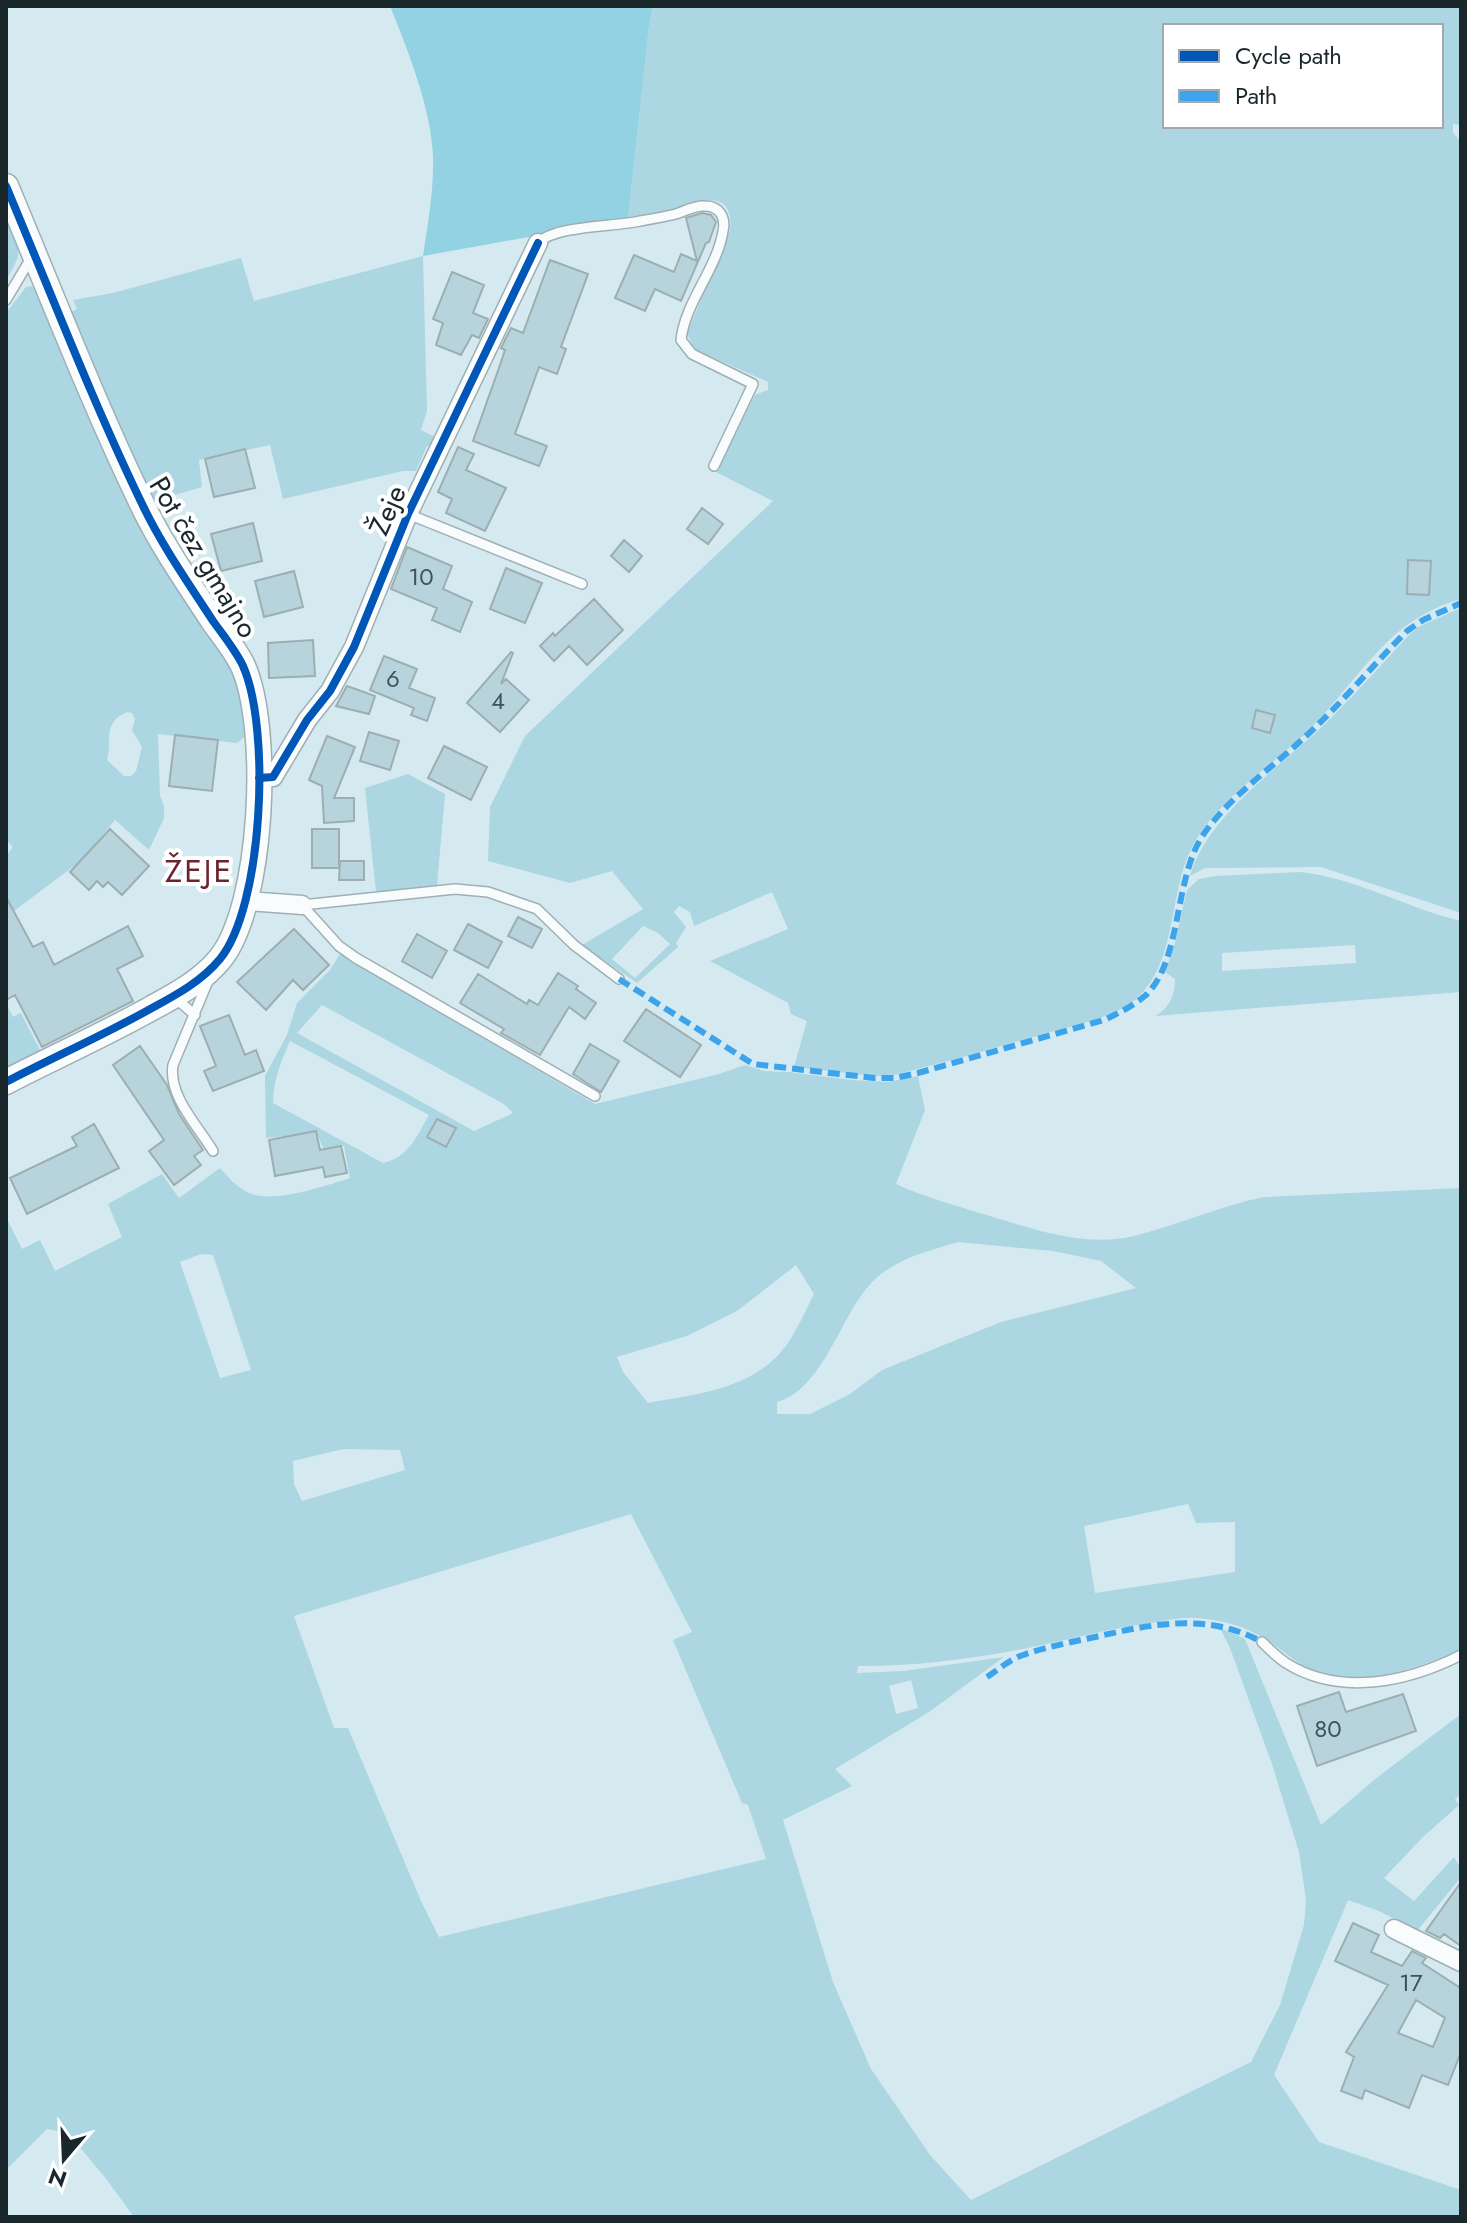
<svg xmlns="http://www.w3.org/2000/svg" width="1467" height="2223" font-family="Jost,sans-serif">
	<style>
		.green { fill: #abd6e2; fill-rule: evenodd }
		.forest { fill: #93d2e3 }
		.building { fill: #b7d4dc; stroke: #9daeb2; stroke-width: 2; fill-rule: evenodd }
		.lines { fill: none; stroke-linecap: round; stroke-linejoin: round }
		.service-casing { stroke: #9fafb3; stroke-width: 12 }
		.minor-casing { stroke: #9fafb3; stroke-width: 21 }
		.tertiary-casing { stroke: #9fafb3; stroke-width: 27 }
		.service { stroke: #f9fcfd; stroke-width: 9 }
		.minor { stroke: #f9fcfd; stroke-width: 18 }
		.tertiary { stroke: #f9fcfd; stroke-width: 24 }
		.quiet { stroke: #3da3eb; stroke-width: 6; stroke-dasharray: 12 6; stroke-linecap: butt }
		.cycleway-casing { stroke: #fff; stroke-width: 13 }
		.cycleway { stroke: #0057b8; stroke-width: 8 }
		.labels { text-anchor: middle; stroke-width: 8; stroke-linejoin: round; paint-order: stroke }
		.number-label { font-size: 24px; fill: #415358 }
		.street-label { font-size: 28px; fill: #1a282c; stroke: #fff }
		.quarter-label { font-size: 32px; letter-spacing: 2px; fill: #6b242d; stroke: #fff }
	</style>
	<rect width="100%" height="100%" fill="#d5eaf0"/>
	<!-- green -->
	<path class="green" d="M653 6H1461V125L1453 124V133L1461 142V599C1438 605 1416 617 1397 633 1368 658 1340 698 1312 727 1275 764 1216 800 1192 847 1168 894 1178 962 1136 999 1115 1018 1067 1027 1040 1035 991 1049 943 1063 894 1075L874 1076 794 1067 807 1021 791 1014 788 1003 710 961 788 929 772 892 694 926 690 912 679 906 674 912 686 927 676 943 678 947 637 983 582 945 643 909 612 871 570 883 488 861 490 807 525 736 773 501 716 472 755 395 768 390V382L694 349 687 333 730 231C735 182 692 205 666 212 654 216 641 217 628 219L649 26ZM1165 26H1441V126H1165ZM643 926 658 933 670 944 635 978 612 959Z
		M6 207 15 223C12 235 17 237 18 248 20 259 11 271 6 280Z
		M423 256 427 411 421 430 439 439 436 444 427 446 416 471H403L283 499 270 445 199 460 202 487 158 500 148 496 70 313 77 309 73 300 113 293 241 258 254 301Z
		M31 286 39 290 41 304 50 308 197 610 234 674 247 735 237 743 158 734 160 796 164 806V818L149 850 115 820 82 860 6 917V856L13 847 6 840V313L26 287ZM127 712 132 713 135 719 132 730 142 747 136 771 131 776H124L107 760C113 741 101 723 127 712Z
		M1461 608V913L1321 867 1205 868 1190 876C1208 813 1285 764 1331 718 1357 692 1382 664 1407 637L1418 627Z
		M408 774 445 794 437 885 376 892 365 788Z
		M1300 872C1357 878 1406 908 1461 921V992L1155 1016C1169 1009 1175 995 1175 979L1165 972 1174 947 1187 890 1199 879 1215 876ZM1355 945 1356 963 1222 971V953Z
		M340 954 595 1104 719 1074 745 1065 764 1071 788 1072 852 1080 888 1082 918 1076 925 1110 896 1184C924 1197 954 1205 983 1214 1031 1228 1084 1248 1134 1236 1178 1225 1220 1206 1264 1197L1461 1188V1649C1418 1669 1355 1691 1309 1669 1290 1659 1276 1644 1258 1635 1239 1624 1216 1619 1194 1618 1182 1617 1169 1620 1158 1622 1115 1627 1075 1638 1033 1647 975 1659 916 1666 858 1666L857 1673 904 1671 1004 1657 929 1712 835 1769 852 1786 783 1820 833 1982 871 2069 930 2155 971 2200 1251 2062 1280 2005 1304 1925 1306 1900 1299 1852 1272 1764 1230 1648 1220 1628 1245 1639 1321 1825 1379 1776 1461 1714V1794L1455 1799 1459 1805 1423 1837 1384 1878 1414 1901 1454 1857 1461 1869V1877L1417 1931 1379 1911 1348 1900 1274 2075 1319 2142 1461 2190V2217H134L107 2180 68 2133 47 2129 6 2170V1217L22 1249 40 1240 55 1271 122 1237 108 1204 162 1174 179 1198 220 1168C229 1178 236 1187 249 1193 273 1204 325 1186 350 1178L344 1146 323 1148 317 1133 266 1138 265 1076 287 1035 297 1003 330 970ZM322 1005 504 1104 513 1113 474 1131 297 1033ZM290 1041 429 1115C417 1136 409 1157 383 1163L273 1103C273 1081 281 1061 290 1041ZM436 1119 455 1128 446 1147 427 1137ZM958 1242 1053 1251 1101 1261 1136 1288 1001 1322 882 1370 850 1394 810 1414H777V1402C820 1391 840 1321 866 1289 889 1260 925 1252 958 1242ZM201 1254 213 1255 251 1370 220 1378 180 1262ZM796 1265 814 1294C806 1310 798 1328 788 1343 756 1389 699 1394 648 1403L623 1372 617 1357 687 1336 737 1311ZM343 1449 400 1450 405 1470 302 1501 294 1484 293 1461ZM1188 1504 1196 1523 1235 1522V1572L1095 1593 1084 1526ZM631 1514 692 1632 673 1640 742 1803 748 1805 766 1859 439 1937 421 1901 348 1728H334L294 1616ZM911 1680 918 1708 896 1714 889 1686Z
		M6 1003 13 1017 21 1013 44 1058 6 1074Z"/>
	<!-- forest -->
	<path class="forest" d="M390 6H653L649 26 628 219 423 256C428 223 434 189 433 156 431 108 408 51 390 6Z"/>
	<!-- building -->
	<path class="building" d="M702 213 711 215 716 222 709 242 706 243 681 301 655 289 645 311 615 298 634 255 674 272 681 254 697 261 686 218Z
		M550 260 588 274 561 347 566 349 557 374 539 367 515 434 547 446 539 466 473 441 500 365 505 350 501 348 511 328 523 333Z
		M452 272 484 285 473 313 488 319 479 338 472 335 461 355 436 345 443 323 433 319Z
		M458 447 474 454 466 470 506 488 485 531 446 513 452 499 438 492Z
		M245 449 255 488 214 497 205 459Z
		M702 508 723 524 708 544 687 529Z
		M253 523 262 561 221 571 211 534Z
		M624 540 642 556 629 572 611 556Z
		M407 547 452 566 443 589 472 602 460 632 432 620 437 608 391 589Z
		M1408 560 1431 561 1429 595 1407 594Z
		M506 568 542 583 525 623 490 609Z
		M294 571 303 607 264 617 255 581Z
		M594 599 623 630 587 665 569 646 554 661 540 646 553 633 555 636Z
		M313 640 315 676 269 678 268 643Z
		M511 652 513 653 501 684 506 679 529 700 500 732 467 703Z
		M384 656 417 669 409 688 435 698 427 721 411 715 414 708 370 690Z
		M347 686 375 696 369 714 336 706Z
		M1256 710 1275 715 1270 733 1252 728Z
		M369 732 399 741 390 770 360 761Z
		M175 735 218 740 212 791 169 786Z
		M327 736 355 747 334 798H354V821L324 823 322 786 309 780Z
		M444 746 487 767 471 800 428 778Z
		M110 829 149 866 122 895 108 882 103 887 97 881 89 890 70 872Z
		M312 829H339V868H312Z
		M340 861H364V880H339Z
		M6 897 33 947 43 942 54 965 128 926 143 956 117 969 133 1001 42 1047 15 995 6 1000Z
		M518 917 542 929 532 948 508 936Z
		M468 924 502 942 488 968 454 950Z
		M294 929 329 965 303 990 293 980 266 1010 237 982Z
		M417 934 447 951 432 978 402 961Z
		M558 973 578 986 576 989 596 1003 585 1019 569 1007 540 1055 501 1033 504 1029 460 1003 478 974 527 1004 529 1000 538 1005Z
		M646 1009 701 1045 680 1077 624 1041Z
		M229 1015 245 1055 256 1050 264 1071 213 1091 204 1071 216 1066 200 1026Z
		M590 1044 619 1061 601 1092 573 1074Z
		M140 1046 167 1085 179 1114 203 1150 194 1156 201 1165 174 1185 149 1151 164 1140 113 1065Z
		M437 1119 456 1128 446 1147 427 1137Z
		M94 1124 119 1168 27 1214 10 1178 77 1146 72 1137Z
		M316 1131 320 1150 341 1146 347 1173 325 1177 323 1167 275 1176 269 1140Z
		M1339 1692 1346 1712 1403 1694 1416 1731 1317 1766 1297 1706Z
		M1461 1882V1946L1444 1934 1440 1938 1426 1931Z
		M1353 1923 1379 1935 1371 1952 1402 1966 1412 1951 1426 1958 1422 1963 1459 1987 1461 1982V2052L1448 2085 1422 2075 1409 2108 1365 2090 1362 2099 1341 2091 1354 2057 1346 2052 1388 1985 1335 1961ZM1416 2000 1445 2018 1433 2047 1398 2033Z"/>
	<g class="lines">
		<defs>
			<path id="service" d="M538 243C556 225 614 227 640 221 652 219 664 217 676 214 685 211 695 205 705 206 720 206 726 218 723 231 717 269 685 302 681 340L692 354 753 384 714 466
				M6 300 31 258
				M408 514 582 584
				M302 905 339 946 356 958 595 1096
				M302 905 455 889 488 892 537 909 574 945 619 979
				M208 981 173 1065C168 1096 198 1126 213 1151
				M174 997 195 1015
				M1262 1642C1269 1649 1277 1657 1286 1663 1340 1697 1408 1682 1461 1655"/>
			<path id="minor" d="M259 778 273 777 307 720 330 691 354 647 408 514 538 243
				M247 901 302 905
				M1394 1929 1461 1962"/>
			<path id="tertiary" d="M6 186C51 293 93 403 144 508 163 547 189 584 213 621 223 635 236 651 243 666 271 729 263 906 220 959 202 981 176 995 152 1008 104 1035 54 1057 6 1082"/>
		</defs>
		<!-- service casing -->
		<use href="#service" class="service-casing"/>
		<!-- minor casing -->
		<use href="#minor" class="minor-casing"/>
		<!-- tertiary casing -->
		<use href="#tertiary" class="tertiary-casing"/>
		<!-- service -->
		<use href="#service" class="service"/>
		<!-- minor -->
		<use href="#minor" class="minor"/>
		<!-- tertiary -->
		<use href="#tertiary" class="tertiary"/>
		<!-- quiet -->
		<path class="quiet" d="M619 979 753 1064 874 1078H895L918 1073 1104 1020C1119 1013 1133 1006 1146 995 1182 960 1174 878 1203 835 1229 797 1272 768 1305 737 1341 704 1372 666 1407 631L1423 620 1461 603
			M987 1677C998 1670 1010 1659 1023 1655 1046 1647 1071 1642 1095 1637 1152 1624 1207 1612 1262 1642"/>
		<defs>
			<path id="cycleway" d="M6 186C51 293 93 403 144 508 163 547 189 584 213 621 223 635 236 651 243 666 271 729 263 906 220 959 202 981 176 995 152 1008 104 1035 54 1057 6 1082
				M259 778 273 777 307 720 330 691 354 647 408 514 538 243"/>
		</defs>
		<!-- cycleway casing -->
		<use href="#cycleway" class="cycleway-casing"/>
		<!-- cycleway -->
		<use href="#cycleway" class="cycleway"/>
	</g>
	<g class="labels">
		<!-- number labels -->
		<g class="number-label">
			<text x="421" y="585">10</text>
			<text x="393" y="687">6</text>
			<text x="498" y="709">4</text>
			<text x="1328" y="1737">80</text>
			<text x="1411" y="1991">17</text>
		</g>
		<!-- street labels -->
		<g class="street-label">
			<text transform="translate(387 510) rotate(-66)" y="10">Žeje</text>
			<text transform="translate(204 557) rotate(59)" y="10">Pot čez gmajno</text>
		</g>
		<!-- quarter labels -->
		<g class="quarter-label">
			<text x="199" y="882">ŽEJE</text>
		</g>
	</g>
	<!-- border -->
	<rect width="1467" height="2223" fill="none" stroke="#1a282c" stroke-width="16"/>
	<!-- legend -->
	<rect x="1163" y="24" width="280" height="104" fill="#ffffff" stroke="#a3a9ab" stroke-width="2"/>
	<rect x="1179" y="50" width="40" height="12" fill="#0057b8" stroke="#a3a9ab" stroke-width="2"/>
	<text x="1235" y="64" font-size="24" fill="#1a282c">Cycle path</text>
	<rect x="1179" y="90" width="40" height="12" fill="#3da3eb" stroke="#a3a9ab" stroke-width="2"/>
	<text x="1235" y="104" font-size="24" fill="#1a282c">Path</text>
	<!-- north arrow -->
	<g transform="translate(64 2159) rotate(199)" stroke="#ffffff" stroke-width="6" paint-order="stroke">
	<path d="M0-6L14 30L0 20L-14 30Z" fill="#1a282c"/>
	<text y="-12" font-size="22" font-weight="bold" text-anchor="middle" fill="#1a282c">N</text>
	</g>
</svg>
